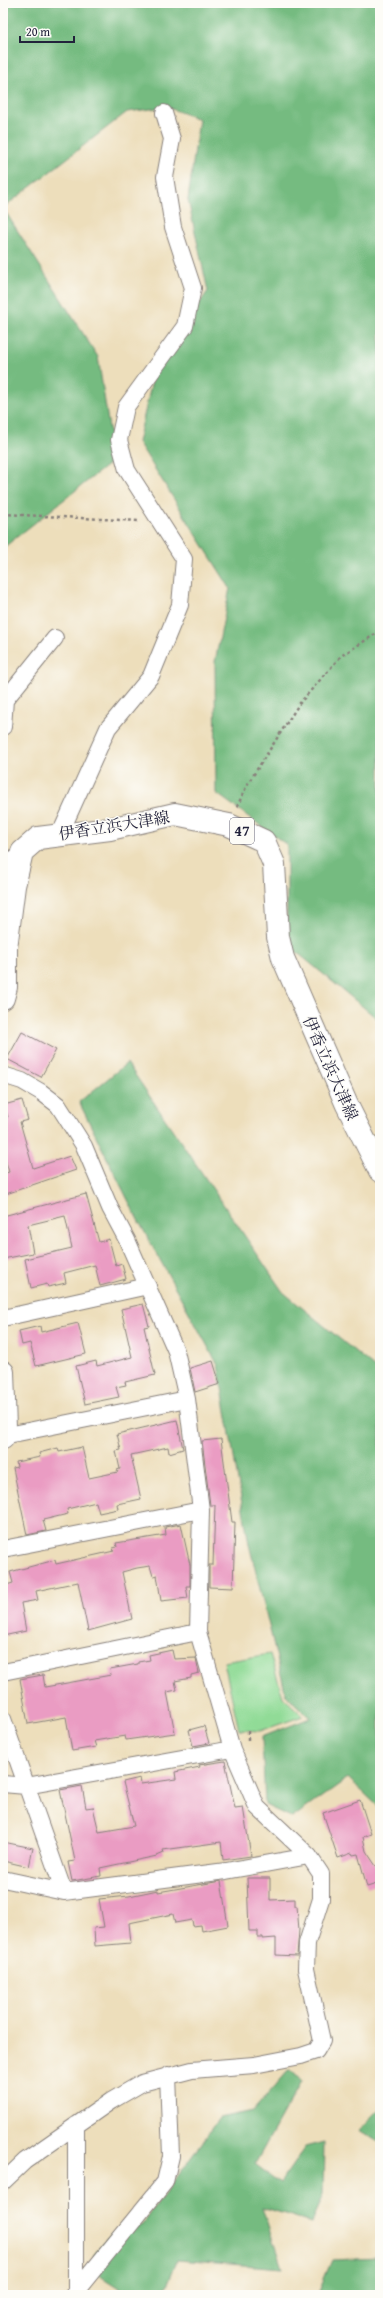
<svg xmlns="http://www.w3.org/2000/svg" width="383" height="2298" font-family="'Gentium Book Plus','Noto Serif JP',serif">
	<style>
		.green { fill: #91db97; stroke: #5a7e69 }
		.forest { fill: #74bb80; stroke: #4b6e5e }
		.building { fill: #ea9cc3 }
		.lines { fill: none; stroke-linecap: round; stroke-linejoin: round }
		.street-casing { stroke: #88807b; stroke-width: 18 }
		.primary-casing { stroke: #88807b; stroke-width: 24 }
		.path { stroke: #88807b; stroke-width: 2.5; stroke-dasharray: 3 3; stroke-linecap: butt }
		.street { stroke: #fff; stroke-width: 16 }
		.primary { stroke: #fff; stroke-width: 22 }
		.labels { text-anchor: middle; stroke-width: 3; stroke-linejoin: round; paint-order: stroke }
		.shield { fill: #fdfcf7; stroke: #646373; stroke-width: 1 }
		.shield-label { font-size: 15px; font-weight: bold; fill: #22223b }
		.street-label { font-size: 16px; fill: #22223b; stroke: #fdfcf7 }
	</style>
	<rect width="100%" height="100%" fill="#fdfcf7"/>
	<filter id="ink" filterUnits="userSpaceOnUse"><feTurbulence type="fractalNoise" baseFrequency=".025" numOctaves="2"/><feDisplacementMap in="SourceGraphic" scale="8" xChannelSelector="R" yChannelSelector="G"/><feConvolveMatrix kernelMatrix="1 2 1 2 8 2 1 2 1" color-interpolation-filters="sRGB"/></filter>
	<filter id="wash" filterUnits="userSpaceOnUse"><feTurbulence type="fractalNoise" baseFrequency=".012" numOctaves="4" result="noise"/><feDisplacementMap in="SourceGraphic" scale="16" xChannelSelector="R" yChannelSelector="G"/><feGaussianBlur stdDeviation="0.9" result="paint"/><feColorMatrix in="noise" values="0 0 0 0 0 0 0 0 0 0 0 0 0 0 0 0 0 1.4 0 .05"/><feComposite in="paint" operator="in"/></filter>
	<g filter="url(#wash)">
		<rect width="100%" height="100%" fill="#eddebb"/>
		<!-- green -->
		<path class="green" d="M270 1654 283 1697 303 1716 260 1731 239 1730 224 1662Z"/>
		<!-- forest -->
		<path class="forest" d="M3 3H380V1021L287 944V845L216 793 215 662 230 588 138 442 155 368 208 291 188 200 199 119 166 107 127 112 3 208Z
			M3 208 98 357 114 460 3 548Z
			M127 1063 283 1292 380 1372V1808L348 1778 292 1818 265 1805 262 1737 310 1718 286 1695 249 1544 218 1365 138 1220 79 1102Z
			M290 2069 301 2081 255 2164 280 2183 305 2147 324 2142 323 2195 311 2222 262 2207 282 2268 177 2260 166 2288 172 2295H130L97 2274 94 2255 110 2234 143 2224 220 2118 253 2111Z
			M380 2109V2143L359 2130Z
			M380 2258V2295H317L332 2260Z"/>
		<g id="blocks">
			<!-- building -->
			<path class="building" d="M22 1032 56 1050 41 1077 7 1059Z
				M22 1100 28 1120 20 1122 33 1168 70 1156 76 1170 6 1194 3 1174 9 1172 3 1152V1118L8 1117 4 1105Z
				M86 1194 99 1242 109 1239 116 1266 122 1264 126 1279 100 1286 95 1265 64 1273 66 1283 48 1287 47 1284 31 1288 25 1259 72 1248 65 1216 28 1225 33 1253 3 1259V1216Z
				M143 1304 149 1326 144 1327 155 1375 125 1382 126 1385 116 1387 119 1397 85 1404 76 1366 96 1361 97 1366 132 1357 121 1309Z
				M78 1323 86 1354 36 1366 30 1343 22 1345 19 1331 40 1326 41 1332Z
				M213 1361 220 1384 195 1392 190 1368Z
				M177 1420 183 1449 169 1453 168 1447 131 1455 141 1499 117 1504 118 1509 99 1513 96 1502 67 1509 68 1514 43 1520 46 1531 27 1535 13 1468 17 1467 16 1462 40 1457 39 1453 58 1448 59 1452 82 1447 89 1478 118 1472 117 1470 120 1469 116 1451 121 1450 117 1434Z
				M221 1439 232 1522H235L233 1588 209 1587V1565H213L215 1505H210L202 1441Z
				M181 1524 190 1565V1586H186L188 1598 161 1601 157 1575 153 1576 150 1566 137 1568 122 1572 132 1619 88 1631 78 1582 36 1591 38 1600 21 1603 26 1631 3 1636V1586L13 1583 10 1572 55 1560 56 1564 114 1551 113 1548 117 1547 116 1543 166 1535 165 1527Z
				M172 1650 174 1659 196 1658 199 1673 191 1675V1678L175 1681 177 1690 167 1692 175 1733 126 1740 125 1736 94 1741 96 1747 72 1751 66 1717 28 1724 20 1679 43 1675 45 1687 111 1675 110 1669 138 1664V1662L150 1660 149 1655Z
				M204 1726 209 1743 193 1746 189 1730Z
				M225 1761 235 1808 243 1807 251 1856 223 1860 221 1842 200 1845 163 1850 164 1853 157 1856 100 1868 101 1876 72 1881 68 1862 75 1861 60 1790 82 1786 86 1808 93 1807 99 1832 134 1826 123 1782 140 1778 141 1784 176 1779 175 1772 200 1767 199 1765Z
				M360 1800 371 1834 363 1837 366 1851 376 1866 380 1865V1883L367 1887 358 1854 353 1855 352 1853 338 1858 323 1813Z
				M3 1842 33 1848 29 1867 3 1861Z
				M247 1878H270V1900L295 1899V1906H297L299 1930 297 1956 276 1955V1938L263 1939V1937H258V1931H249Z
				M221 1881 228 1926 202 1931 201 1925 193 1926 192 1920 175 1923 173 1914 168 1915 129 1923 131 1943 95 1946 94 1928 104 1927 99 1899 129 1896 158 1890V1892Z"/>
		</g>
	</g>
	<g filter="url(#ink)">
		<use href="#blocks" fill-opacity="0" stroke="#88807b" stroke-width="1"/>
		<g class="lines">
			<defs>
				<path id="street" d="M3 727 5 700 55 638
					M60 834 108 728 151 676 180 605 184 559 127 470 119 440 126 407 185 326 193 288 173 227 165 177 172 139 164 113
					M3 856 18 869
					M3 1075 22 1081 41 1092 58 1105 67 1119 84 1146 110 1208 127 1240 176 1351 187 1399 201 1510 198 1632 232 1749 257 1807 309 1856 321 1874V1899L307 1943 306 1969 322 2041 316 2051 301 2056 254 2065 192 2070 142 2083 111 2101 25 2161 3 2182
					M3 1318 148 1286
					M3 1436 187 1399
					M3 1549 201 1510
					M3 1672 198 1632
					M3 1719 64 1892
					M3 1784 26 1786 232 1749
					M3 1879 64 1892 226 1871 309 1856
					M76 2292V2125
					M73 2295 165 2182 171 2156 168 2075"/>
				<path id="primary" d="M3 998 6 987V948L14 886 22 852 38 838 110 829 175 814 229 825 264 841 274 864 278 937 283 958 347 1105 380 1171
					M3 1372 5 1428 3 1438"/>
			</defs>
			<!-- street casing -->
			<use href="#street" class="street-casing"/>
			<!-- primary casing -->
			<use href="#primary" class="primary-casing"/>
			<!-- path -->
			<path class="path" d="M3 514 140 521
				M237 807 247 785 299 704 341 656 380 631
				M248 1740V1730"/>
			<!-- street -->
			<use href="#street" class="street"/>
			<!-- primary -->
			<use href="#primary" class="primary"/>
		</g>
	</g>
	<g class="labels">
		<!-- shield labels -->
		<rect class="shield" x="230" y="818" width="24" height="26" rx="3"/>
		<g class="shield-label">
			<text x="242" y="836">47</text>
		</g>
		<!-- street labels -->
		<g class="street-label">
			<text transform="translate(114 825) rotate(-9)" y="6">伊香立浜大津線</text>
			<text transform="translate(331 1068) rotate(66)" y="6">伊香立浜大津線</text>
		</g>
	</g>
	<!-- margin -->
	<rect width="383" height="2298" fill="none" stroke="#fdfcf7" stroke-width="16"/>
	<!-- scale -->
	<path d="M20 36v6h54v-6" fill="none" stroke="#22223b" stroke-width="2"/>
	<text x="26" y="36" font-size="12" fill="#22223b" stroke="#fdfcf7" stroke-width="3" paint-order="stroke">20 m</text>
</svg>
